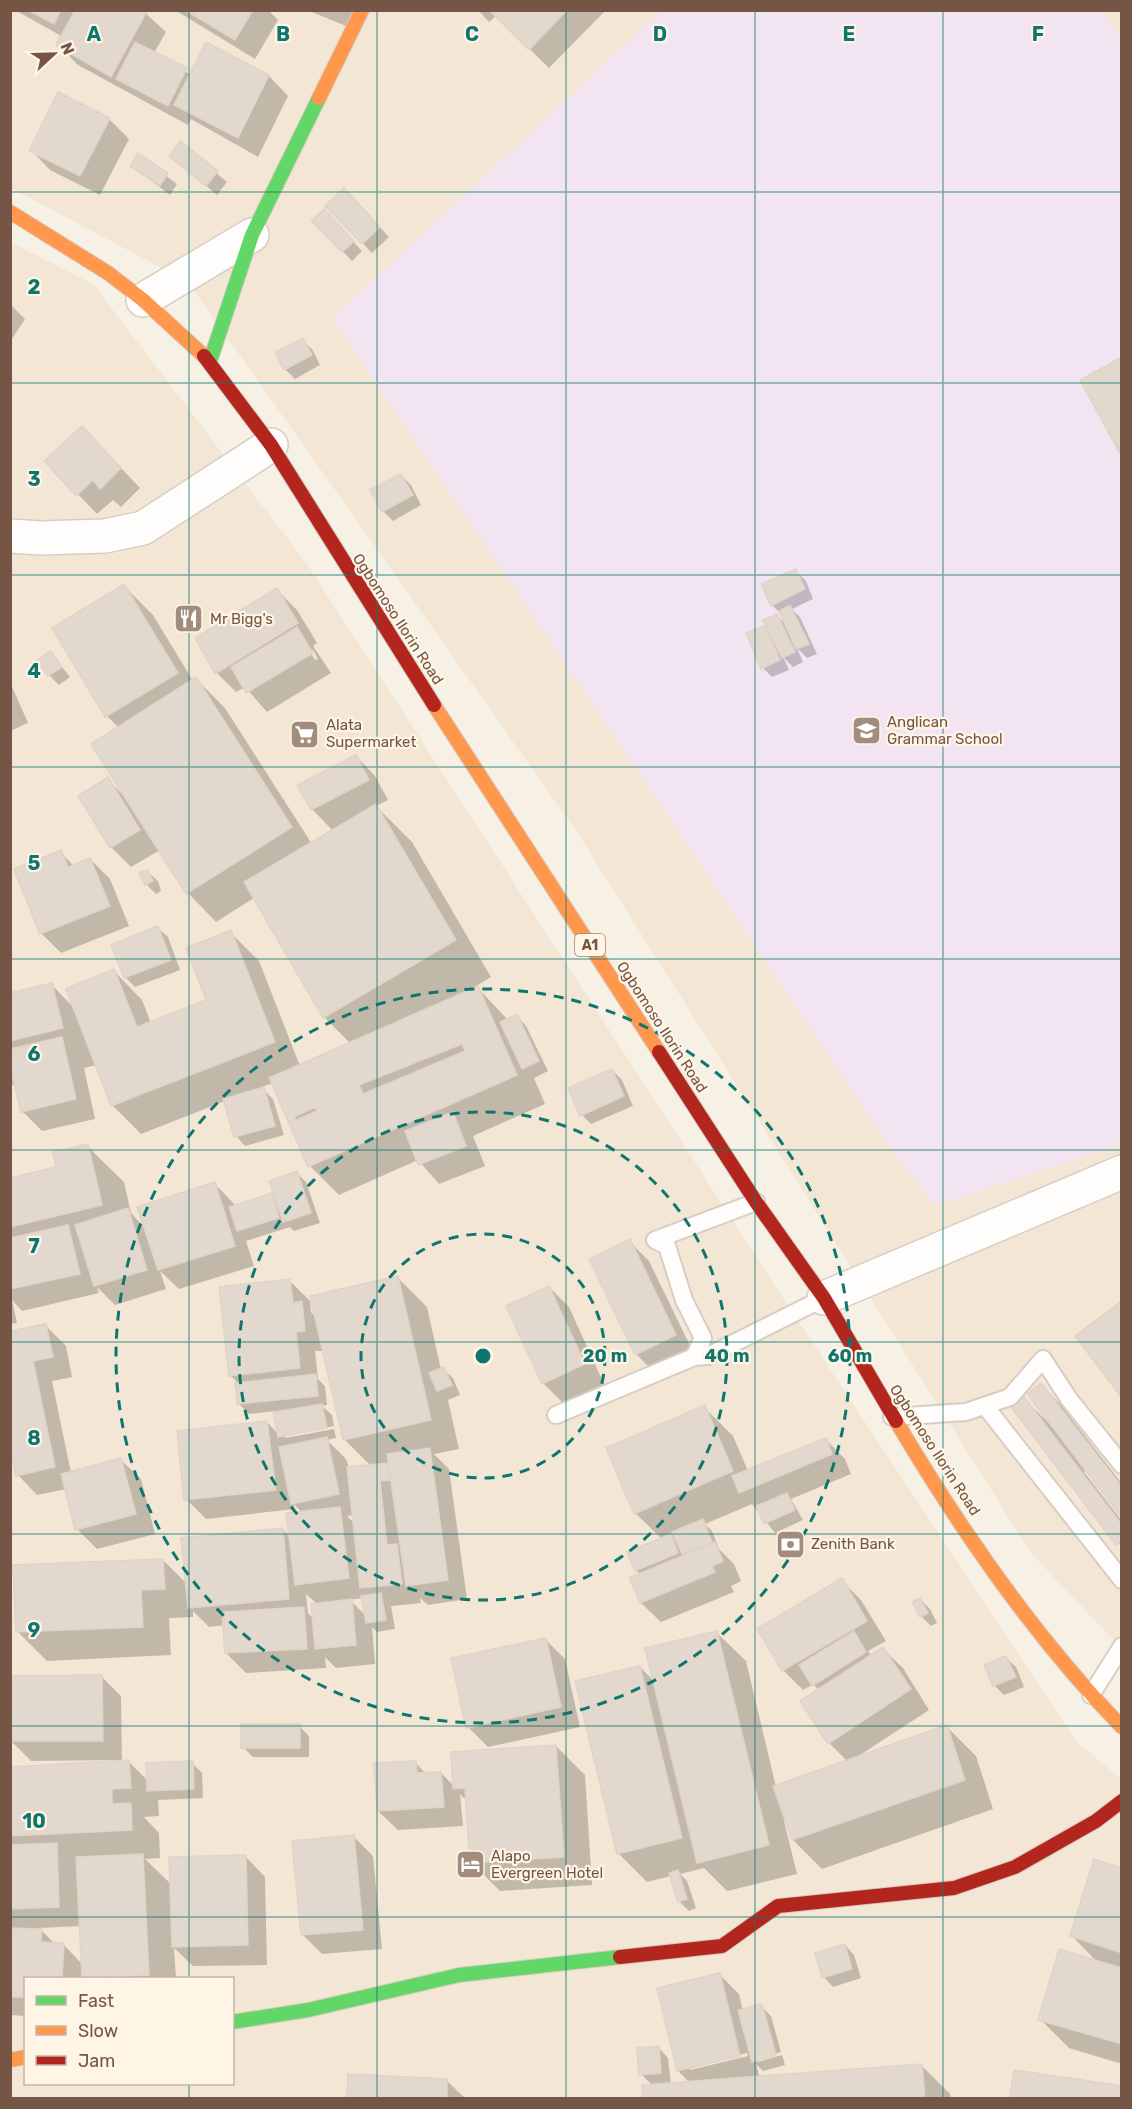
<svg xmlns="http://www.w3.org/2000/svg" width="1132" height="2109" font-family="Rubik,sans-serif">
	<style>
		.residential { fill: #f3e6d4; fill-rule: evenodd }
		.education { fill: #f3e4f1 }
		.shadow { fill: #0003; fill-rule: evenodd }
		.building { fill: #e3d8cd; stroke: #e0d3c7; stroke-width: 1.5; fill-rule: evenodd }
		.lines { fill: none; stroke-linecap: round; stroke-linejoin: round }
		.lane-casing { stroke: #d8cdc4; stroke-width: 20 }
		.street-casing { stroke: #d8cdc4; stroke-width: 36 }
		.fast-casing { stroke: #d6ccc2; stroke-width: 16 }
		.slow-casing { stroke: #d6ccc2; stroke-width: 16 }
		.jam-casing { stroke: #d6ccc2; stroke-width: 16 }
		.lane { stroke: #fefdfb; stroke-width: 16 }
		.street { stroke: #fefdfb; stroke-width: 33 }
		.fast { stroke: #63d668; stroke-width: 14 }
		.slow { stroke: #ff974d; stroke-width: 14 }
		.jam { stroke: #b3261e; stroke-width: 14 }
		.grid { fill: none; stroke: #0f766e; stroke-width: 1.5; stroke-opacity: 0.55 }
		.ring { fill: none; stroke: #0f766e; stroke-width: 3; stroke-dasharray: 10 8 }
		.labels { text-anchor: middle; stroke-width: 4.5; stroke-linejoin: round; paint-order: stroke }
		.shield { fill: #fff5e6; stroke: #9e8675; stroke-width: 1.5 }
		.shield-label { font-size: 14px; font-weight: bold; fill: #755645 }
		.poi-label { font-size: 15px; fill: #755645; stroke: #fff5e6; text-anchor: start }
		.street-label { font-size: 15px; fill: #755645; stroke: #fff5e6 }
		.grid-label { font-size: 20px; text-anchor: middle; font-weight: bold; fill: #0f766e; stroke: #fff5e6; stroke-width: 4.5; stroke-linejoin: round; paint-order: stroke }
		.centre { fill: #0f766e; stroke: #fff5e6; stroke-width: 3 }
		.ring-label { font-size: 18px; text-anchor: middle; font-weight: bold; fill: #0f766e; stroke: #fff5e6; stroke-width: 4.5; stroke-linejoin: round; paint-order: stroke }
	</style>
	<rect width="100%" height="100%" fill="#f7f0e5"/>
	<!-- residential -->
	<path class="residential" d="M10 11H1121V1648L1031 1553 577 832 188 282 11 188Z
		M10 242 93 284 307 564 779 1292 1076 1741 1121 1779V2098H11ZM26 1978H232V2084H26Z"/>
	<!-- education -->
	<path class="education" d="M1096 10 1103 14 1122 39 1121 1144 935 1206 898 1159 333 318 661 11Z"/>
	<!-- shadow -->
	<path class="shadow" d="M15 10H142L166 32 154 53 191 75 207 44 269 76 288 96 258 157 191 119 188 125 78 65 58 45 63 37Z
		M175 10H268L278 20 255 59Z
		M307 10H358L351 28Z
		M478 10H606L549 68 496 16 489 22Z
		M109 119 129 139 100 195 50 170 31 150Z
		M180 143 227 182 217 195 171 156Z
		M138 155 177 184 170 195 132 166Z
		M354 200 389 237 372 253 327 206Z
		M314 221H334L362 251 352 261Z
		M10 304 25 319 10 342Z
		M302 340 312 349 320 365 295 379 285 369Z
		M101 447 140 488 121 507 113 500 97 514 46 461Z
		M401 475 411 485 421 505 393 521 383 511Z
		M796 571 806 581 813 599 792 609 800 617 817 654 807 658 797 648 803 662 793 667 783 657 789 670 772 677 763 668 765 627 771 634 777 615 787 626 782 615 772 605Z
		M124 586 153 615 193 681 196 679 225 708 312 844 333 831 312 809 356 756 375 776 388 800 376 806 412 842 491 977 476 986 508 1020 517 1016 526 1026 548 1071 534 1078 545 1104 473 1136 485 1166 439 1184 418 1160 339 1195 310 1166 273 1083 261 1087 273 1099 284 1135 245 1146 236 1136 225 1101 141 1134 112 1105 97 1065 84 1068 95 1119 42 1131 22 1111 16 1084 10 1086V995L52 985 75 1009 114 971 142 1000 151 1023 208 1001 230 932 259 961 300 1066 351 1044 324 1017 254 898 216 922 188 893 160 850 131 867 111 847 80 796 108 779 123 795 119 728 107 716 54 628Z
		M277 590 297 610 317 643 313 646 331 673 267 712 245 687 236 692 217 673ZM309 650H313L318 659 315 660Z
		M51 653 70 677 59 685 49 675Z
		M10 682 28 723 10 731Z
		M60 852 74 866 90 859 110 879 129 926 61 953 42 934 16 870Z
		M148 872 158 881 161 891 156 894 146 884Z
		M158 928 168 937 180 970 135 987 125 977Z
		M612 1070 622 1080 633 1106 591 1124 582 1115Z
		M87 1146 124 1182 131 1213 145 1228 215 1184 236 1206 271 1195 277 1201 296 1172 306 1182 320 1223 294 1231 290 1227 246 1241 254 1266 179 1289 160 1271 166 1289 115 1305 97 1287 99 1293 22 1311 12 1300 17 1323 10 1324V1180L58 1168Z
		M629 1241 649 1261 695 1356 656 1374 636 1354Z
		M398 1278 427 1307 441 1370 443 1369 453 1378 460 1395 448 1400 459 1449 434 1454 449 1469 467 1599 428 1605 420 1598 421 1603 391 1606 395 1629 377 1632 372 1627 375 1664 336 1668 325 1657 326 1668 246 1673 226 1653 225 1625 209 1627 193 1611V1617L169 1618 171 1655 47 1661 18 1632 163 1560 187 1584 283 1530 291 1538 302 1513 294 1504 295 1509 206 1519 186 1499 267 1422 279 1435 275 1411 249 1414 239 1404V1384L230 1375 290 1281 310 1301 311 1312 317 1318ZM315 1351H324L344 1439 371 1466 349 1468 346 1459 327 1440 336 1438 334 1429 285 1438V1435L334 1426 332 1415 322 1406 327 1405 325 1386 318 1379ZM353 1515 354 1523 347 1516ZM306 1594 317 1604 314 1619 308 1613ZM363 1598 366 1616 350 1600Z
		M549 1287 569 1307 604 1384 563 1403 543 1383Z
		M46 1326 66 1346 72 1377 52 1381 71 1473 121 1460 141 1479 155 1534 97 1549 77 1529 66 1489 37 1495 18 1475 10 1333Z
		M1041 1385 1061 1405 1122 1484V1516L1087 1470 1084 1472 1122 1521V1548L1024 1399 1048 1422Z
		M704 1407 733 1436 748 1471 825 1439 845 1459 851 1474 791 1499 803 1520 775 1533 752 1504 705 1524 712 1531 719 1549 734 1564 741 1581 731 1586 734 1592 661 1622 641 1603 631 1579 641 1575 636 1570 662 1539 635 1513Z
		M841 1580 861 1600 886 1641 868 1651 871 1656 883 1649 903 1668 929 1710 857 1757 947 1727 976 1756 993 1809 822 1869 793 1840 786 1820 784 1821 797 1874 727 1891 704 1868 680 1874 687 1881 696 1908 689 1911 679 1901 671 1876 647 1882 618 1853 640 1667 655 1682 717 1633 746 1661 776 1787 848 1762 829 1743 819 1690 813 1684 803 1690 784 1671 759 1629Z
		M920 1599 930 1609 937 1623 931 1626 921 1616Z
		M545 1639 565 1659 580 1727 488 1747 468 1727Z
		M1006 1658 1016 1667 1024 1687 1004 1695 995 1686 986 1666Z
		M101 1676 121 1696 122 1762H129L148 1781 192 1763 202 1773 203 1798 158 1800 159 1816 144 1817 159 1833 160 1858 145 1859 172 1885 246 1857 265 1877 267 1965 193 1966 174 1948 176 1978H85L82 1976V1978H26V2016L10 2015V1768L118 1763V1760L31 1761 11 1741ZM81 1926 83 1965 63 1944H55L39 1928Z
		M299 1726 309 1736V1757H253L243 1747Z
		M556 1746 585 1775 592 1885 500 1891 471 1862 467 1801 460 1794 463 1826 398 1830 378 1811 415 1762 426 1774 441 1773 455 1787Z
		M353 1836 373 1856 382 1949 322 1954 302 1934Z
		M1122 1870V2064L1069 2048 1040 2019 1098 1963 1072 1936Z
		M845 1945 854 1955 861 1978 833 1987 824 1977Z
		M719 1974 739 1994 743 2011 761 2006 771 2016 781 2052 758 2059V2062L782 2055 785 2065 763 2071 756 2064 760 2078 921 2065 950 2094 951 2098H645L644 2087 653 2086 641 2074 659 2048 668 2058 671 2085 690 2083 678 2071ZM747 2053 748 2056 690 2070V2067Z
		M1015 2072 1122 2087V2098H1012Z
		M349 2076 447 2081 465 2098H348Z"/>
	<!-- building -->
	<path class="building" d="M28 10H61L54 24Z
		M75 10 147 11 111 77 56 45Z
		M185 10H253L235 40Z
		M489 10H567L529 50Z
		M135 42 187 68 168 106 116 79Z
		M206 42 269 75 238 138 174 105Z
		M58 92 110 118 80 176 29 151Z
		M180 141 218 171 206 186 169 156Z
		M138 153 168 173 160 186 130 166Z
		M344 188 380 227 362 244 325 206Z
		M324 209 354 241 342 252 311 221Z
		M303 338 312 355 284 370 275 352Z
		M1122 357V457L1080 380Z
		M82 426 121 468 100 489 93 480 76 496 44 461Z
		M401 474 413 495 382 512 370 490Z
		M796 569 805 589 771 606 761 584Z
		M124 584 178 673 105 717 52 628Z
		M277 588 298 623 215 674 195 638Z
		M790 605 809 644 796 649 779 611Z
		M777 614 795 652 782 658 763 620Z
		M765 626 780 660 761 669 746 633Z
		M297 627 313 653 246 693 231 667Z
		M51 651 62 667 48 676 37 660Z
		M196 677 292 827 186 894 91 744Z
		M356 755 369 780 311 810 297 785Z
		M108 777 140 830 110 848 78 796Z
		M376 804 456 940 323 1018 244 882Z
		M61 850 68 867 90 858 110 906 40 934 14 869Z
		M148 870 153 881 145 885 139 873Z
		M158 926 171 960 124 978 111 945Z
		M231 930 275 1042 111 1106 66 989 114 969 137 1027 206 1000 186 948Z
		M52 983 63 1028 10 1041V993Z
		M478 986 517 1075 308 1167 269 1078ZM462 1044 465 1051 363 1094 359 1085ZM315 1107 317 1111 296 1120 294 1117Z
		M517 1014 539 1061 522 1069 500 1022Z
		M62 1037 76 1099 21 1112 10 1066V1049Z
		M612 1069 624 1096 580 1116 568 1088Z
		M264 1087 275 1126 234 1137 223 1099Z
		M453 1112 466 1146 418 1165 405 1131Z
		M88 1144 102 1205 10 1227V1178L56 1167 53 1152Z
		M297 1171 311 1213 283 1222 269 1181Z
		M215 1182 235 1246 158 1270 137 1207Z
		M272 1193 279 1218 237 1231 229 1207Z
		M128 1208 147 1270 94 1286 75 1225Z
		M68 1225 80 1274 10 1289V1238Z
		M630 1239 676 1335 635 1355 589 1259Z
		M398 1276 431 1420 343 1440 310 1296Z
		M290 1279 293 1303 302 1301 305 1331 296 1332 300 1368 229 1376 219 1287Z
		M549 1286 585 1364 542 1384 506 1306Z
		M1122 1301V1398L1075 1336Z
		M46 1324 53 1357 33 1361 55 1467 16 1476 10 1448V1331Z
		M444 1367 452 1385 437 1391 429 1373Z
		M316 1374 318 1396 237 1404 235 1383Z
		M1041 1383 1122 1487V1518L1027 1394Z
		M1024 1397 1122 1525V1540L1116 1545 1011 1407Z
		M322 1404 327 1428 278 1437 273 1412Z
		M705 1405 733 1471 634 1514 606 1448Z
		M267 1421 276 1490 184 1500 177 1431Z
		M327 1437 339 1494 291 1504 279 1447Z
		M826 1438 832 1454 739 1493 732 1476Z
		M430 1448 448 1580 406 1586 387 1454Z
		M121 1458 136 1514 75 1530 61 1474Z
		M388 1463 390 1480 380 1481 387 1545 397 1544 402 1584 360 1588 347 1467Z
		M787 1493 795 1510 764 1524 756 1506Z
		M340 1507 349 1578 295 1585 286 1513Z
		M703 1519 712 1542 682 1554 672 1532Z
		M283 1528 289 1599 188 1608 181 1538Z
		M671 1534 678 1553 635 1571 627 1552Z
		M715 1542 723 1561 712 1566 715 1572 640 1603 629 1578Z
		M163 1559 165 1589 141 1590 143 1627 16 1632 13 1565Z
		M842 1578 867 1621 782 1671 757 1629Z
		M381 1593 386 1620 366 1623 361 1596Z
		M920 1598 928 1613 920 1617 912 1602Z
		M352 1599 356 1645 315 1649 311 1604Z
		M304 1607 307 1649 225 1653 222 1612Z
		M717 1631 769 1845 697 1863 645 1648Z
		M854 1631 866 1652 812 1686 799 1665Z
		M546 1638 561 1707 466 1728 451 1658Z
		M883 1647 911 1689 828 1744 800 1701Z
		M1006 1656 1016 1677 993 1686 984 1665Z
		M640 1666 682 1838 617 1854 575 1681Z
		M102 1675 103 1741H10V1676Z
		M241 1724H300V1748H241Z
		M947 1725 965 1780 792 1840 773 1786Z
		M556 1745 564 1857 470 1863 465 1788 453 1789 451 1752Z
		M129 1760 131 1788 112 1789V1804L131 1803 132 1830 10 1836V1767Z
		M193 1761 194 1789 147 1791 146 1763Z
		M416 1761 417 1773 441 1772 444 1807 377 1811 374 1763Z
		M354 1835 363 1930 301 1935 292 1841Z
		M57 1843 59 1907 10 1909V1845Z
		M143 1854 149 1975 82 1978 76 1857Z
		M246 1855 248 1945 172 1947 169 1857Z
		M1094 1859 1122 1868V1953L1070 1936Z
		M678 1870 687 1899 678 1902 669 1873Z
		M10 1928 42 1929 41 1942 64 1943 62 1978H26V1997H10Z
		M845 1944 852 1969 822 1978 815 1953Z
		M1059 1949 1122 1968V2044L1038 2020Z
		M720 1973 740 2056 677 2071 657 1988Z
		M762 2004 776 2055 752 2062 738 2010Z
		M659 2046 661 2073 639 2075 637 2048Z
		M922 2064 925 2098H643L642 2085Z
		M1014 2070 1122 2086V2098H1010Z
		M348 2074 447 2079V2098H347Z"/>
	<g class="lines">
		<defs>
			<path id="lane" d="M756 1202 655 1240 667 1246 684 1300 703 1338 694 1357 708 1356 824 1298
				M985 1406 1122 1580
				M556 1415 694 1357
				M892 1417 966 1412 1010 1397 1043 1359 1069 1399 1122 1465
				M1091 1695 1122 1646"/>
			<path id="street" d="M143 300 252 235
				M10 536 41 538 105 536 143 528 271 445
				M824 1298 1122 1172"/>
			<path id="fast" d="M210 361 252 235 319 98
				M232 2022 308 2010 459 1975 620 1957"/>
			<path id="slow" d="M319 98 362 10
				M10 212 108 273 143 300 204 356
				M434 705 659 1052
				M896 1421C960 1529 1034 1637 1122 1727
				M10 2060 26 2057"/>
			<path id="jam" d="M204 356 271 445 434 705
				M659 1052 756 1202 824 1298 896 1421
				M620 1957 722 1946 778 1906 954 1888 1015 1867 1096 1821 1122 1801"/>
		</defs>
		<!-- lane casing -->
		<use href="#lane" class="lane-casing"/>
		<!-- street casing -->
		<use href="#street" class="street-casing"/>
		<!-- fast casing -->
		<use href="#fast" class="fast-casing"/>
		<!-- slow casing -->
		<use href="#slow" class="slow-casing"/>
		<!-- jam casing -->
		<use href="#jam" class="jam-casing"/>
		<!-- lane -->
		<use href="#lane" class="lane"/>
		<!-- street -->
		<use href="#street" class="street"/>
		<!-- fast -->
		<use href="#fast" class="fast"/>
		<!-- slow -->
		<use href="#slow" class="slow"/>
		<!-- jam -->
		<use href="#jam" class="jam"/>
	</g>
	<!-- grid -->
	<path class="grid" d="M189 10V1978M377 10V2098M566 10V2098M755 10V2098M943 10V2098M10 192H1122M10 383H1122M10 575H1122M10 767H1122M10 959H1122M10 1150H1122M10 1342H1122M10 1534H1122M10 1726H1122M10 1917H1122M189 2084V2098"/>
	<!-- distance rings -->
	<g class="ring">
		<circle cx="483" cy="1356" r="122"/>
		<circle cx="483" cy="1356" r="244"/>
		<circle cx="483" cy="1356" r="367"/>
	</g>
	<!-- icons -->
	<defs>
		<symbol id="restaurant-square" viewBox="-11 -11 22 22"><rect x="-9" y="-9" width="18" height="18" rx="4" fill="#a28c7d" stroke="#fff5e6"/><path d="M-5-6h1v4h1v-4h1v4h1v-4h1v5L-1.5 .5V6h-2V.5L-5-1ZM5-6V6H3V1.5H1.5Q1.5-4 5-6Z" fill="#fff"/></symbol>
		<symbol id="university-square" viewBox="-11 -11 22 22"><rect x="-9" y="-9" width="18" height="18" rx="4" fill="#a28c7d" stroke="#fff5e6"/><path d="M0-5L7-2L0 1L-7-2ZM-4 1L0 2.5L4 1V4Q0 6-4 4Z" fill="#fff"/></symbol>
		<symbol id="supermarket-square" viewBox="-11 -11 22 22"><rect x="-9" y="-9" width="18" height="18" rx="4" fill="#a28c7d" stroke="#fff5e6"/><path d="M-6-5.5h2.5l.6 2H6L4.5 2H-2.5L-4.4-4H-6ZM-1.5 3.2a1.3 1.3 0 1 0 .1 0ZM3 3.2a1.3 1.3 0 1 0 .1 0Z" fill="#fff"/></symbol>
		<symbol id="bank-square" viewBox="-11 -11 22 22"><rect x="-9" y="-9" width="18" height="18" rx="4" fill="#a28c7d" stroke="#fff5e6"/><path d="M-6-4H6V4H-6ZM0-2.3a2.3 2.3 0 1 0 0 4.6a2.3 2.3 0 1 0 0-4.6Z" fill="#fff"/></symbol>
		<symbol id="hotel-square" viewBox="-11 -11 22 22"><rect x="-9" y="-9" width="18" height="18" rx="4" fill="#a28c7d" stroke="#fff5e6"/><path d="M-6-4.5h1.5V1H6V5H4.5V3h-9V5H-6ZM-4 0a1.8 1.8 0 1 1 3.6 0ZM.5 0V-2.5h3Q6-2.5 6 0Z" fill="#fff"/></symbol>
	</defs>
	<g fill-rule="evenodd">
		<use href="#restaurant-square" x="172" y="602" width="33" height="33"/>
		<use href="#university-square" x="850" y="714" width="33" height="33"/>
		<use href="#supermarket-square" x="288" y="718" width="33" height="33"/>
		<use href="#bank-square" x="774" y="1528" width="33" height="33"/>
		<use href="#hotel-square" x="454" y="1848" width="33" height="33"/>
	</g>
	<g class="labels">
		<!-- shield labels -->
		<rect class="shield" x="575" y="934" width="30" height="22" rx="4.5"/>
		<g class="shield-label">
			<text x="590" y="950">A1</text>
		</g>
		<!-- poi labels -->
		<g class="poi-label">
			<text x="210" y="624">Mr Bigg's</text>
			<text x="887" y="727">Anglican<tspan x="887" dy="17">Grammar School</tspan></text>
			<text x="326" y="730">Alata<tspan x="326" dy="17">Supermarket</tspan></text>
			<text x="811" y="1549">Zenith Bank</text>
			<text x="491" y="1861">Alapo<tspan x="491" dy="17">Evergreen Hotel</tspan></text>
		</g>
		<!-- street labels -->
		<g class="street-label">
			<text transform="translate(398 619) rotate(57)" y="5">Ogbomoso Ilorin Road</text>
			<text transform="translate(662 1027) rotate(57)" y="5">Ogbomoso Ilorin Road</text>
			<text transform="translate(935 1450) rotate(57)" y="5">Ogbomoso Ilorin Road</text>
		</g>
	</g>
	<g class="grid-label">
		<text x="94" y="41">A</text>
		<text x="283" y="41">B</text>
		<text x="472" y="41">C</text>
		<text x="660" y="41">D</text>
		<text x="849" y="41">E</text>
		<text x="1038" y="41">F</text>
		<text x="34" y="294">2</text>
		<text x="34" y="486">3</text>
		<text x="34" y="678">4</text>
		<text x="34" y="870">5</text>
		<text x="34" y="1061">6</text>
		<text x="34" y="1253">7</text>
		<text x="34" y="1445">8</text>
		<text x="34" y="1637">9</text>
		<text x="34" y="1828">10</text>
	</g>
	<circle cx="483" cy="1356" r="9" class="centre"/>
	<g class="ring-label">
		<text x="605" y="1362">20 m</text>
		<text x="727" y="1362">40 m</text>
		<text x="850" y="1362">60 m</text>
	</g>
	<!-- border -->
	<rect width="1132" height="2109" fill="none" stroke="#755645" stroke-width="24"/>
	<!-- legend -->
	<rect x="24" y="1977" width="210" height="108" fill="#fff5e6" stroke="#c8b5a6" stroke-width="1.5"/>
	<rect x="36" y="1996" width="30" height="9" fill="#63d668" stroke="#c8b5a6" stroke-width="1.5"/>
	<text x="78" y="2007" font-size="18" fill="#755645">Fast</text>
	<rect x="36" y="2026" width="30" height="9" fill="#ff974d" stroke="#c8b5a6" stroke-width="1.5"/>
	<text x="78" y="2037" font-size="18" fill="#755645">Slow</text>
	<rect x="36" y="2056" width="30" height="9" fill="#b3261e" stroke="#c8b5a6" stroke-width="1.5"/>
	<text x="78" y="2067" font-size="18" fill="#755645">Jam</text>
	<!-- north arrow -->
	<g transform="translate(54 54) rotate(68)" stroke="#fff5e6" stroke-width="4.5" paint-order="stroke">
	<path d="M0-4.5L10 22L0 15L-10 22Z" fill="#755645"/>
	<text y="-9" font-size="16" font-weight="bold" text-anchor="middle" fill="#755645">N</text>
	</g>
</svg>
